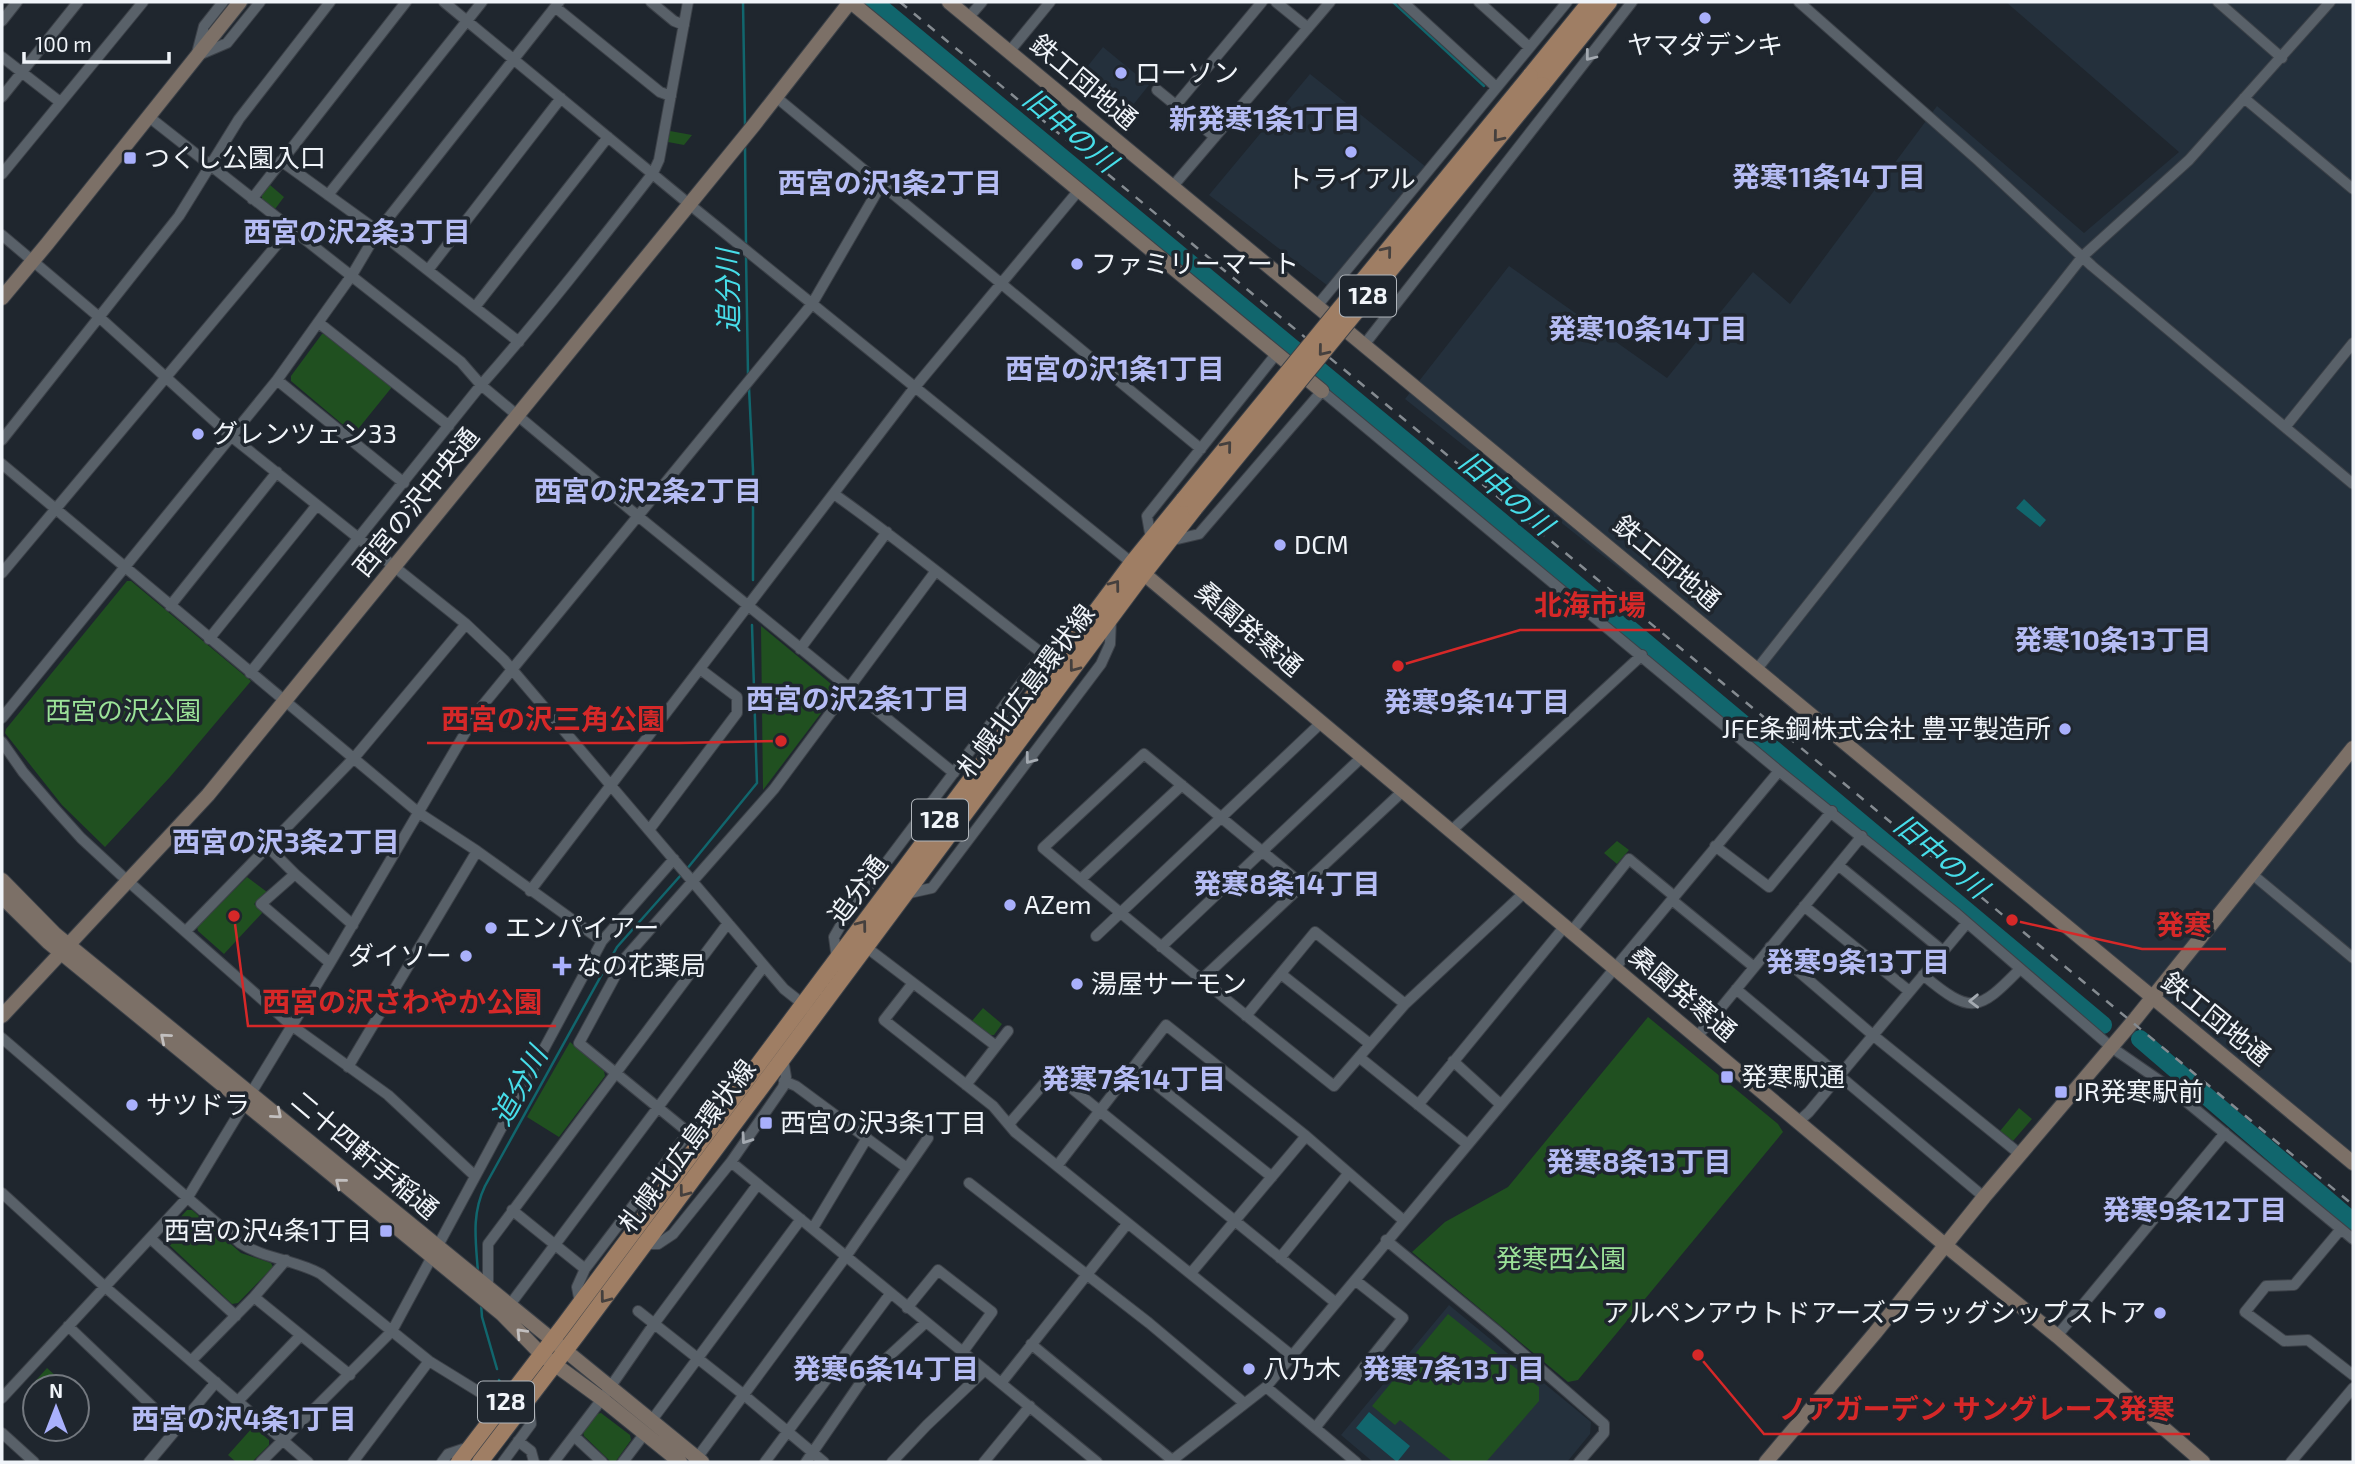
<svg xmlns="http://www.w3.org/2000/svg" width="2355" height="1464" font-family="'Exo 2','Noto Sans JP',sans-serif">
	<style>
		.built { fill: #24303c }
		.green { fill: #205020 }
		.water { fill: #11666d }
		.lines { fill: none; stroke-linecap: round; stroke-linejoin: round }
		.stream { stroke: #11666d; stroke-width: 2.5 }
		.river { stroke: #11666d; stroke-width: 18 }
		.street-casing { stroke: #3c4148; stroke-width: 12 }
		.secondary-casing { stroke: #3c4148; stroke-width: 16 }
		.primary-casing { stroke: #3c4148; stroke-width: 18 }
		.street { stroke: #596169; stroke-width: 10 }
		.secondary { stroke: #7c7067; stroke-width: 14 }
		.primary { stroke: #9f7e64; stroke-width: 16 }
		.rail { stroke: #858b91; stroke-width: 2.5; stroke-dasharray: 9 9; stroke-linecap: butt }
		.primary-bridge-casing { stroke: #3c4148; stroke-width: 18; stroke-linecap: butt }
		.primary-bridge { stroke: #9f7e64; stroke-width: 16 }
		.oneway { stroke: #a4aab1 }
		.oneway2 { stroke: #45403e }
		.oneway3 { stroke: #c2bfbf }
		.poi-dot { fill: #a9b0fc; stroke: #1f262e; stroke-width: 2.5 }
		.labels { text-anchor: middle; stroke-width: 7; stroke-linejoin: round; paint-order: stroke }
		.shield { fill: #1f262e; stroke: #b1b6bc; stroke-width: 2 }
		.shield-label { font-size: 24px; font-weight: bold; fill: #f0f4f9 }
		.poi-label { font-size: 26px; fill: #f0f4f9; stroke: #1f262e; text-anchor: start }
		.street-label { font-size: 26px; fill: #f0f4f9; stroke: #1f262e }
		.park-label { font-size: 26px; fill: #9be298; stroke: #1f262e }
		.neighbourhood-label { font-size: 28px; font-weight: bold; fill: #b5bcf4; stroke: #1f262e }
		.water-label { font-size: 28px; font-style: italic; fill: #47dde9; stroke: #1f262e }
		.leader { fill: none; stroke: #d62828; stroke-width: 2.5 }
		.callout-dot { fill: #d62828; stroke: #1f262e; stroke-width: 2.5 }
		.callout-label { font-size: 28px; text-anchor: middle; font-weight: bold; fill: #d62828; stroke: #1f262e; stroke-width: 7; stroke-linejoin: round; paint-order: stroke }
	</style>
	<rect width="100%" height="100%" fill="#1f262e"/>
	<!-- built -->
	<path class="built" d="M2006 2H2353V1172L1669 608 1405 399 1509 266 1667 378 1753 272 1790 304 1937 106 2084 233 2179 152Z
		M1103 47 1149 85 1121 120 1075 82Z
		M1310 74 1426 167 1328 286 1209 195Z
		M1449 1305 1591 1422 1590 1434 1567 1462H1373L1341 1435Z"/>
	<!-- green -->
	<path class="green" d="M670 131 692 135 684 145 668 142Z
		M270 185 284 197 275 209 262 199V195Z
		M322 334H328L392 387 354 434 291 381V376Z
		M127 581H131L251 681 170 777 105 847 62 805 5 733 6 729Z
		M761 626 836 688 837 692 763 790Z
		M1617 841 1629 850 1617 864 1604 853Z
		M247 877 267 892 254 904 263 912 224 954 198 931 197 927Z
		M983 1008 1002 1024 994 1035H990L972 1021Z
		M1648 1017 1778 1124 1783 1132 1578 1380 1568 1382 1412 1252 1445 1222 1508 1187Z
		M570 1042 604 1071 605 1076 559 1137 527 1117Z
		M2019 1108 2032 1119 2013 1141 2000 1131Z
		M187 1210H192L241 1253 271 1263 273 1267 238 1303 232 1304 164 1240V1235Z
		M1448 1314 1539 1387V1401L1486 1462H1453L1400 1420 1395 1425 1372 1406Z
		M47 1368 68 1387H35V1391L30 1387Z
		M601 1413 630 1435 631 1440 616 1461 611 1462 584 1436 583 1432 597 1414Z
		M253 1427 269 1440V1445L252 1462H236L228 1455Z"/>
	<!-- water -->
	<path class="water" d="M2024 499 2046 520 2040 527 2016 508Z
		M1369 1412 1410 1446 1397 1462 1356 1428Z"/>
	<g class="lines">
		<!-- stream -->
		<path class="stream" d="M743 2 745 126
			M1393 2 1484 86
			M745 146 746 245
			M746 255 748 374
			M749 388 753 470V580
			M686 870 757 783 752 625
			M478 1273C476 1242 471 1215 485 1186L617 947 681 875
			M481 1304 482 1317 497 1369
			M499 1380 502 1388"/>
		<!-- river -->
		<path class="river" d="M874 2 1411 446 2103 1025
			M2140 1039 2353 1222"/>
		<defs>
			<path id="street" d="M444 2 689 204 1132 563
				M651 2 674 21 684 25
				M1276 2 1308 28
				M1403 2 1496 87
				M1479 2 1529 47
				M1799 2 1979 161 2092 266 2353 484
				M2218 2 2282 58
				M555 7 660 92 671 96
				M968 18 982 2
				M2 21 17 2
				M1009 52 1050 2
				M197 53 204 26 223 2
				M199 55 227 43 260 2
				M2 57 60 102
				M1157 90 1215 137
				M2 97 78 2
				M776 97 1201 449
				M2244 98 2353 189
				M1176 105 1262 2
				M149 117 461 362 481 385 639 517 954 773
				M281 161 378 231 519 342
				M2 174 143 2
				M1173 186 1330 2
				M328 195 482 2
				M252 199 406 2
				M2 235 99 317 232 437 466 624 504 660 784 989 808 1008
				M428 270 561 98
				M1317 306 1567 2
				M475 307 608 137
				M319 323 449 426
				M1364 345 1632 2
				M277 380 404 483
				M2286 426 2353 343
				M2 440 179 216 239 119 330 2
				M2 464 419 813 477 851 602 941
				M834 494C906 545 973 601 1043 654
				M1151 539 1147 516 1277 353
				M1169 541 1199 534 1322 391 1779 771 1957 914 2111 1047 2166 1085 2353 1239
				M2 573 290 229
				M170 606 277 472
				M209 639 317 505
				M800 649 887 532
				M1757 669 2083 256 2189 160 2330 2
				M250 673 481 385C541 317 597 245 653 173L659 160 688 2
				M2 718 277 380 352 275 378 231 559 2
				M2 742 23 772 54 808 81 838 121 875 291 1025 388 1095 475 1176
				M649 830 737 713V697L700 669
				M1451 831 1642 655
				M1715 846 1769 887 1832 811
				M268 847 295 874 353 925
				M1838 865 1943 951
				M295 874 261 904 330 963
				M2252 874 2353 958
				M1081 879 1182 785
				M530 891 915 387 1079 190
				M905 894 932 888 1101 664 1110 644 1111 618
				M1672 900 1754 967
				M1804 906 1909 991
				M186 931 354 758 466 624
				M1571 932 1629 859 1674 896
				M1096 936 1322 722
				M866 947 996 1046
				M1161 947 1362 757
				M1770 947 1874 1036 2021 1155
				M837 959 834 937 846 916 1043 654 1055 641 1078 635
				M1281 974 1370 1044
				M1923 975C1971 1015 1978 1012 2020 969
				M1201 980 1403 791
				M913 983 884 1020 993 1106 1015 1132 1291 1355
				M1736 989 1984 1197
				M1405 1004 1524 893
				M1246 1016 1315 932 1405 1004 1334 1086C1236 1008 1139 929 1043 848L1144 754 1303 885
				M1697 1037 1862 836
				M2 1038 240 1243C265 1259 296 1260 321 1274L429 1361 502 1406
				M1359 1057 1467 1144
				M1453 1061 1500 1104
				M348 1067 477 851
				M1134 1067 1272 1177
				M784 1081 796 1086 907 1168
				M966 1085 1008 1031
				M1418 1105 1565 926
				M1798 1122 1809 1112 1967 923
				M1009 1124 1053 1073 1336 1303
				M688 1132 579 1043 625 958 774 789 935 572
				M731 1162 1097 1462
				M1057 1166 1166 1025 1306 1136 1403 1220
				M969 1183 1149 1323 1243 1402
				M2 1193 104 1286 308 1462
				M512 1210 585 1269
				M813 1228 867 1138
				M2341 1229 2294 1285 2266 1286 2245 1312 2284 1341 2308 1340 2353 1375
				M150 1238 236 1316
				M1386 1240 1497 1331 1604 1424V1433L1579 1462
				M645 1244H658L673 1234 731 1162 783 1087 786 1077 783 1059
				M1280 1258 1348 1174
				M1191 1273 1306 1136
				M488 1292V1244L728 923
				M254 1297 350 1375
				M580 1303 577 1287 585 1269 720 1091 731 1081 748 1078
				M907 1308 938 1270 992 1312 962 1353
				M506 1310 764 966
				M638 1311 744 1395 824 1462
				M68 1326 177 1430
				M2057 1336 2225 1133
				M1031 1344 1172 1460
				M191 1361 254 1297 286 1260
				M1002 1382 1127 1224
				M1266 1387 1356 1462
				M2 1398 188 1197 330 963 478 711 812 304 881 185
				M238 1401 301 1335
				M652 1420 801 1219
				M1315 1428 1403 1318 1355 1280
				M2 1433 34 1462
				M574 1436 602 1462
				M518 1441 531 1451 534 1462
				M149 1462 216 1382
				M261 1462 392 1331 602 941 674 859
				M353 1462 429 1361
				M442 1462 448 1454 469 1447
				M503 1462 531 1424 528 1400
				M554 1462 602 1399 654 1324 758 1184
				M623 1462 645 1433
				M694 1462 847 1255 928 1138
				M765 1462 890 1294
				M806 1462 861 1382 925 1323
				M892 1462 927 1425 985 1370
				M984 1462 1030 1406
				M1170 1462 1266 1387 1779 771
				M2291 1462 2353 1388"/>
			<path id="secondary" d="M851 2 1322 391
				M949 2 2353 1163
				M2 298 47 244 240 2
				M1137 568 1945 1245 2057 1336 2203 1462
				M2 880 55 934 702 1462
				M2 897 48 942 502 1314 542 1355 602 1399 680 1462
				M2 1016 208 795 754 125 850 2
				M1766 1462 1875 1333 1984 1197 2136 1018 2353 748"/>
			<path id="primary" d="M1530 76 1590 2
				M1542 85 1609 2
				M459 1462 564 1325 1132 563 1184 499
				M480 1462 577 1335 1144 573 1195 508"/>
		</defs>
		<!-- street casing -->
		<use href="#street" class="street-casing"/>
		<!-- secondary casing -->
		<use href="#secondary" class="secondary-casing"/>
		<!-- primary casing -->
		<use href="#primary" class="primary-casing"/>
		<!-- street -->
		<use href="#street" class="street"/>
		<!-- secondary -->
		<use href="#secondary" class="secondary"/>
		<!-- primary -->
		<use href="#primary" class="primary"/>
		<!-- rail -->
		<path class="rail" d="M900 2 2353 1205"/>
		<defs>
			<path id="primary-bridge" d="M1184 499 1530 76
				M1195 508 1542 85"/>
		</defs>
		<!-- primary-bridge casing -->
		<use href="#primary-bridge" class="primary-bridge-casing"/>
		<!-- primary-bridge -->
		<use href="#primary-bridge" class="primary-bridge"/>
	</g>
	<!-- one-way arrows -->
	<defs><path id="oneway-chevron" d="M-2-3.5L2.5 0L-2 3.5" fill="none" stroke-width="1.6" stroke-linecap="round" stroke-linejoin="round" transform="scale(1.75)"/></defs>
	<g class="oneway">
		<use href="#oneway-chevron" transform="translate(1590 56) rotate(128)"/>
		<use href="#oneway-chevron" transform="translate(1030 759) rotate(127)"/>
		<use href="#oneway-chevron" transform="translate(1974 1001) rotate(179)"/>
		<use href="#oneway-chevron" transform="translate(746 1139) rotate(125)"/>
	</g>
	<g class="oneway2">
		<use href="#oneway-chevron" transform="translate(1498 137) rotate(129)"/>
		<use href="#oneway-chevron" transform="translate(1387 251) rotate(-51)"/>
		<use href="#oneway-chevron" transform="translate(1323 351) rotate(129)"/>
		<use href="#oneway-chevron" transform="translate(1227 446) rotate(-51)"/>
		<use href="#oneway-chevron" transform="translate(1115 585) rotate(-53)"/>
		<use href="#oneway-chevron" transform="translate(1074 667) rotate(127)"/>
		<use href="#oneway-chevron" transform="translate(862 925) rotate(-53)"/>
		<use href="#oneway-chevron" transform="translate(684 1192) rotate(127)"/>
		<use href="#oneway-chevron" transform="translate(605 1298) rotate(127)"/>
	</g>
	<g class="oneway3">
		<use href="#oneway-chevron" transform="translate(165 1038) rotate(-140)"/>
		<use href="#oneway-chevron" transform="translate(277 1114) rotate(40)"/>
		<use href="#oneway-chevron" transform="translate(340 1183) rotate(-141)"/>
		<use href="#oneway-chevron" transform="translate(521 1333) rotate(-134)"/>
	</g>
	<!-- markers -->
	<g class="poi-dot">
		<circle cx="1705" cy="18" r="7"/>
		<circle cx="1121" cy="73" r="7"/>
		<circle cx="1351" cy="152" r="7"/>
		<rect x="123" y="151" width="14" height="14" rx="3.5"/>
		<circle cx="1077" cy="264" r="7"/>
		<circle cx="198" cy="434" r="7"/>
		<circle cx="1280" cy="545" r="7"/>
		<circle cx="2065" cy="729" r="7"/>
		<circle cx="1010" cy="905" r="7"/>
		<circle cx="491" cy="928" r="7"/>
		<circle cx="466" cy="956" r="7"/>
		<path d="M558.5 955.5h7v7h7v7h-7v7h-7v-7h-7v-7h7z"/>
		<circle cx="1077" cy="984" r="7"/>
		<rect x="1720" y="1070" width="14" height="14" rx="3.5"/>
		<rect x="2054" y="1085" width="14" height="14" rx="3.5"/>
		<circle cx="132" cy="1105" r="7"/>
		<rect x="759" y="1116" width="14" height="14" rx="3.5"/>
		<rect x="379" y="1224" width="14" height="14" rx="3.5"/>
		<circle cx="2160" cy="1313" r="7"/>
		<circle cx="1249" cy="1369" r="7"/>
	</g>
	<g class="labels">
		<!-- shield labels -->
		<g class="shield">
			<rect x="1340" y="275.5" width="56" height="41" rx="5"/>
			<rect x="912" y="799.5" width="56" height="41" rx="5"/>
			<rect x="478" y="1381.5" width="56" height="41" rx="5"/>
		</g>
		<g class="shield-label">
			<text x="1368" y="304">128</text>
			<text x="940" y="828">128</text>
			<text x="506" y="1410">128</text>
		</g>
		<!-- poi labels -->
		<g class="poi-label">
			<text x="1705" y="54" text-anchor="middle">ヤマダデンキ</text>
			<text x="1135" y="82">ローソン</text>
			<text x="144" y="167">つくし公園入口</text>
			<text x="1351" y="188" text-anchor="middle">トライアル</text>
			<text x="1091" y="273">ファミリーマート</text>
			<text x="212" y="443">グレンツェン33</text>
			<text x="1294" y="554">DCM</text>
			<text x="2051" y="738" text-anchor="end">JFE条鋼株式会社 豊平製造所</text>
			<text x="1024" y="914">AZem</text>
			<text x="505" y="937">エンパイアー</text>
			<text x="452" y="965" text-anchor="end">ダイソー</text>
			<text x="576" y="975">なの花薬局</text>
			<text x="1091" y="993">湯屋サーモン</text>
			<text x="1741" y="1086">発寒駅通</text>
			<text x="2075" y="1101">JR発寒駅前</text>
			<text x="146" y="1114">サツドラ</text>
			<text x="780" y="1132">西宮の沢3条1丁目</text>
			<text x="372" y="1240" text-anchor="end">西宮の沢4条1丁目</text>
			<text x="2146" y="1322" text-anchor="end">アルペンアウトドアーズフラッグシップストア</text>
			<text x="1263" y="1378">八乃木</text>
		</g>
		<!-- street labels -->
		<g class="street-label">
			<text transform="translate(1084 82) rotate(40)" y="9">鉄工団地通</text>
			<text transform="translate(416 502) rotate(-51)" y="9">西宮の沢中央通</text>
			<text transform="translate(1667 563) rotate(40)" y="9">鉄工団地通</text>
			<text transform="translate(1249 629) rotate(40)" y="9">桑園発寒通</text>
			<text transform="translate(1026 691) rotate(-53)" y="9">札幌北広島環状線</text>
			<text transform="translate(858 890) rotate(-53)" y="9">追分通</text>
			<text transform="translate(1683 994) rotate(40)" y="9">桑園発寒通</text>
			<text transform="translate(2216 1019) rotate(39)" y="9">鉄工団地通</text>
			<text transform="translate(687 1146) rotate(-53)" y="9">札幌北広島環状線</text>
			<text transform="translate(365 1155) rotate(40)" y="9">二十四軒手稲通</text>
		</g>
		<!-- park labels -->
		<g class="park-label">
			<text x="123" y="720">西宮の沢公園</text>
			<text x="1561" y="1268">発寒西公園</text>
		</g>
		<!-- neighbourhood labels -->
		<g class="neighbourhood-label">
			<text x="1265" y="129">新発寒1条1丁目</text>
			<text x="1829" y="187">発寒11条14丁目</text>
			<text x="890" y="193">西宮の沢1条2丁目</text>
			<text x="357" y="242">西宮の沢2条3丁目</text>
			<text x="1648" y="339">発寒10条14丁目</text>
			<text x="1115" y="379">西宮の沢1条1丁目</text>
			<text x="648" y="501">西宮の沢2条2丁目</text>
			<text x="2113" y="650">発寒10条13丁目</text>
			<text x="858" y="709">西宮の沢2条1丁目</text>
			<text x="1477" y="712">発寒9条14丁目</text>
			<text x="286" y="852">西宮の沢3条2丁目</text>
			<text x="1287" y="894">発寒8条14丁目</text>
			<text x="1858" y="972">発寒9条13丁目</text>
			<text x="1134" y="1089">発寒7条14丁目</text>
			<text x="1639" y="1172">発寒8条13丁目</text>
			<text x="2195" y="1220">発寒9条12丁目</text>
			<text x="886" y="1379">発寒6条14丁目</text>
			<text x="1454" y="1379">発寒7条13丁目</text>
			<text x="244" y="1429">西宮の沢4条1丁目</text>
		</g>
		<!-- water labels -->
		<g class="water-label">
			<text transform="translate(1070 130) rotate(40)" y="10">旧中の川</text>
			<text transform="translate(728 291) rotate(-91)" y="10">追分川</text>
			<text transform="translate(1506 493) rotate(40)" y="10">旧中の川</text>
			<text transform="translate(1941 856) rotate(40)" y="10">旧中の川</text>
			<text transform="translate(519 1086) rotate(-61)" y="10">追分川</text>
		</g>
	</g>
	<!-- callouts -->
	<path class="leader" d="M1398 666L1520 630H1660M781 741L679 743H427M2012 920L2142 949H2226M234 916L248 1026H556M1698 1355L1764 1434H2190"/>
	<g class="callout-dot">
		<circle cx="1398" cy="666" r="7"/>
		<circle cx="781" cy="741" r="7"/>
		<circle cx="2012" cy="920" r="7"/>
		<circle cx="234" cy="916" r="7"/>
		<circle cx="1698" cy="1355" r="7"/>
	</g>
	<g class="callout-label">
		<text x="1590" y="615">北海市場</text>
		<text x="553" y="729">西宮の沢三角公園</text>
		<text x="2184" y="935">発寒</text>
		<text x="402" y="1012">西宮の沢さわやか公園</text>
		<text x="1977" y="1419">ノアガーデン サングレース発寒</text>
	</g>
	<!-- border -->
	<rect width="2355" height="1464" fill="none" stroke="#f0f4f9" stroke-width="7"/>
	<!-- north arrow -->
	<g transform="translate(56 1408)"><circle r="33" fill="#1f262e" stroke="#73787f" stroke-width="2"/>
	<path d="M0-5L12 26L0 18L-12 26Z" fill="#a9b0fc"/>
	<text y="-10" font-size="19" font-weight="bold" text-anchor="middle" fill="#f0f4f9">N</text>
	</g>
	<!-- scale -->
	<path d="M24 52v10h145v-10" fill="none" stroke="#f0f4f9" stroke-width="3.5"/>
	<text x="35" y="52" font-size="21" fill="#f0f4f9" stroke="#1f262e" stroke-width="5" paint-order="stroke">100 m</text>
</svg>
